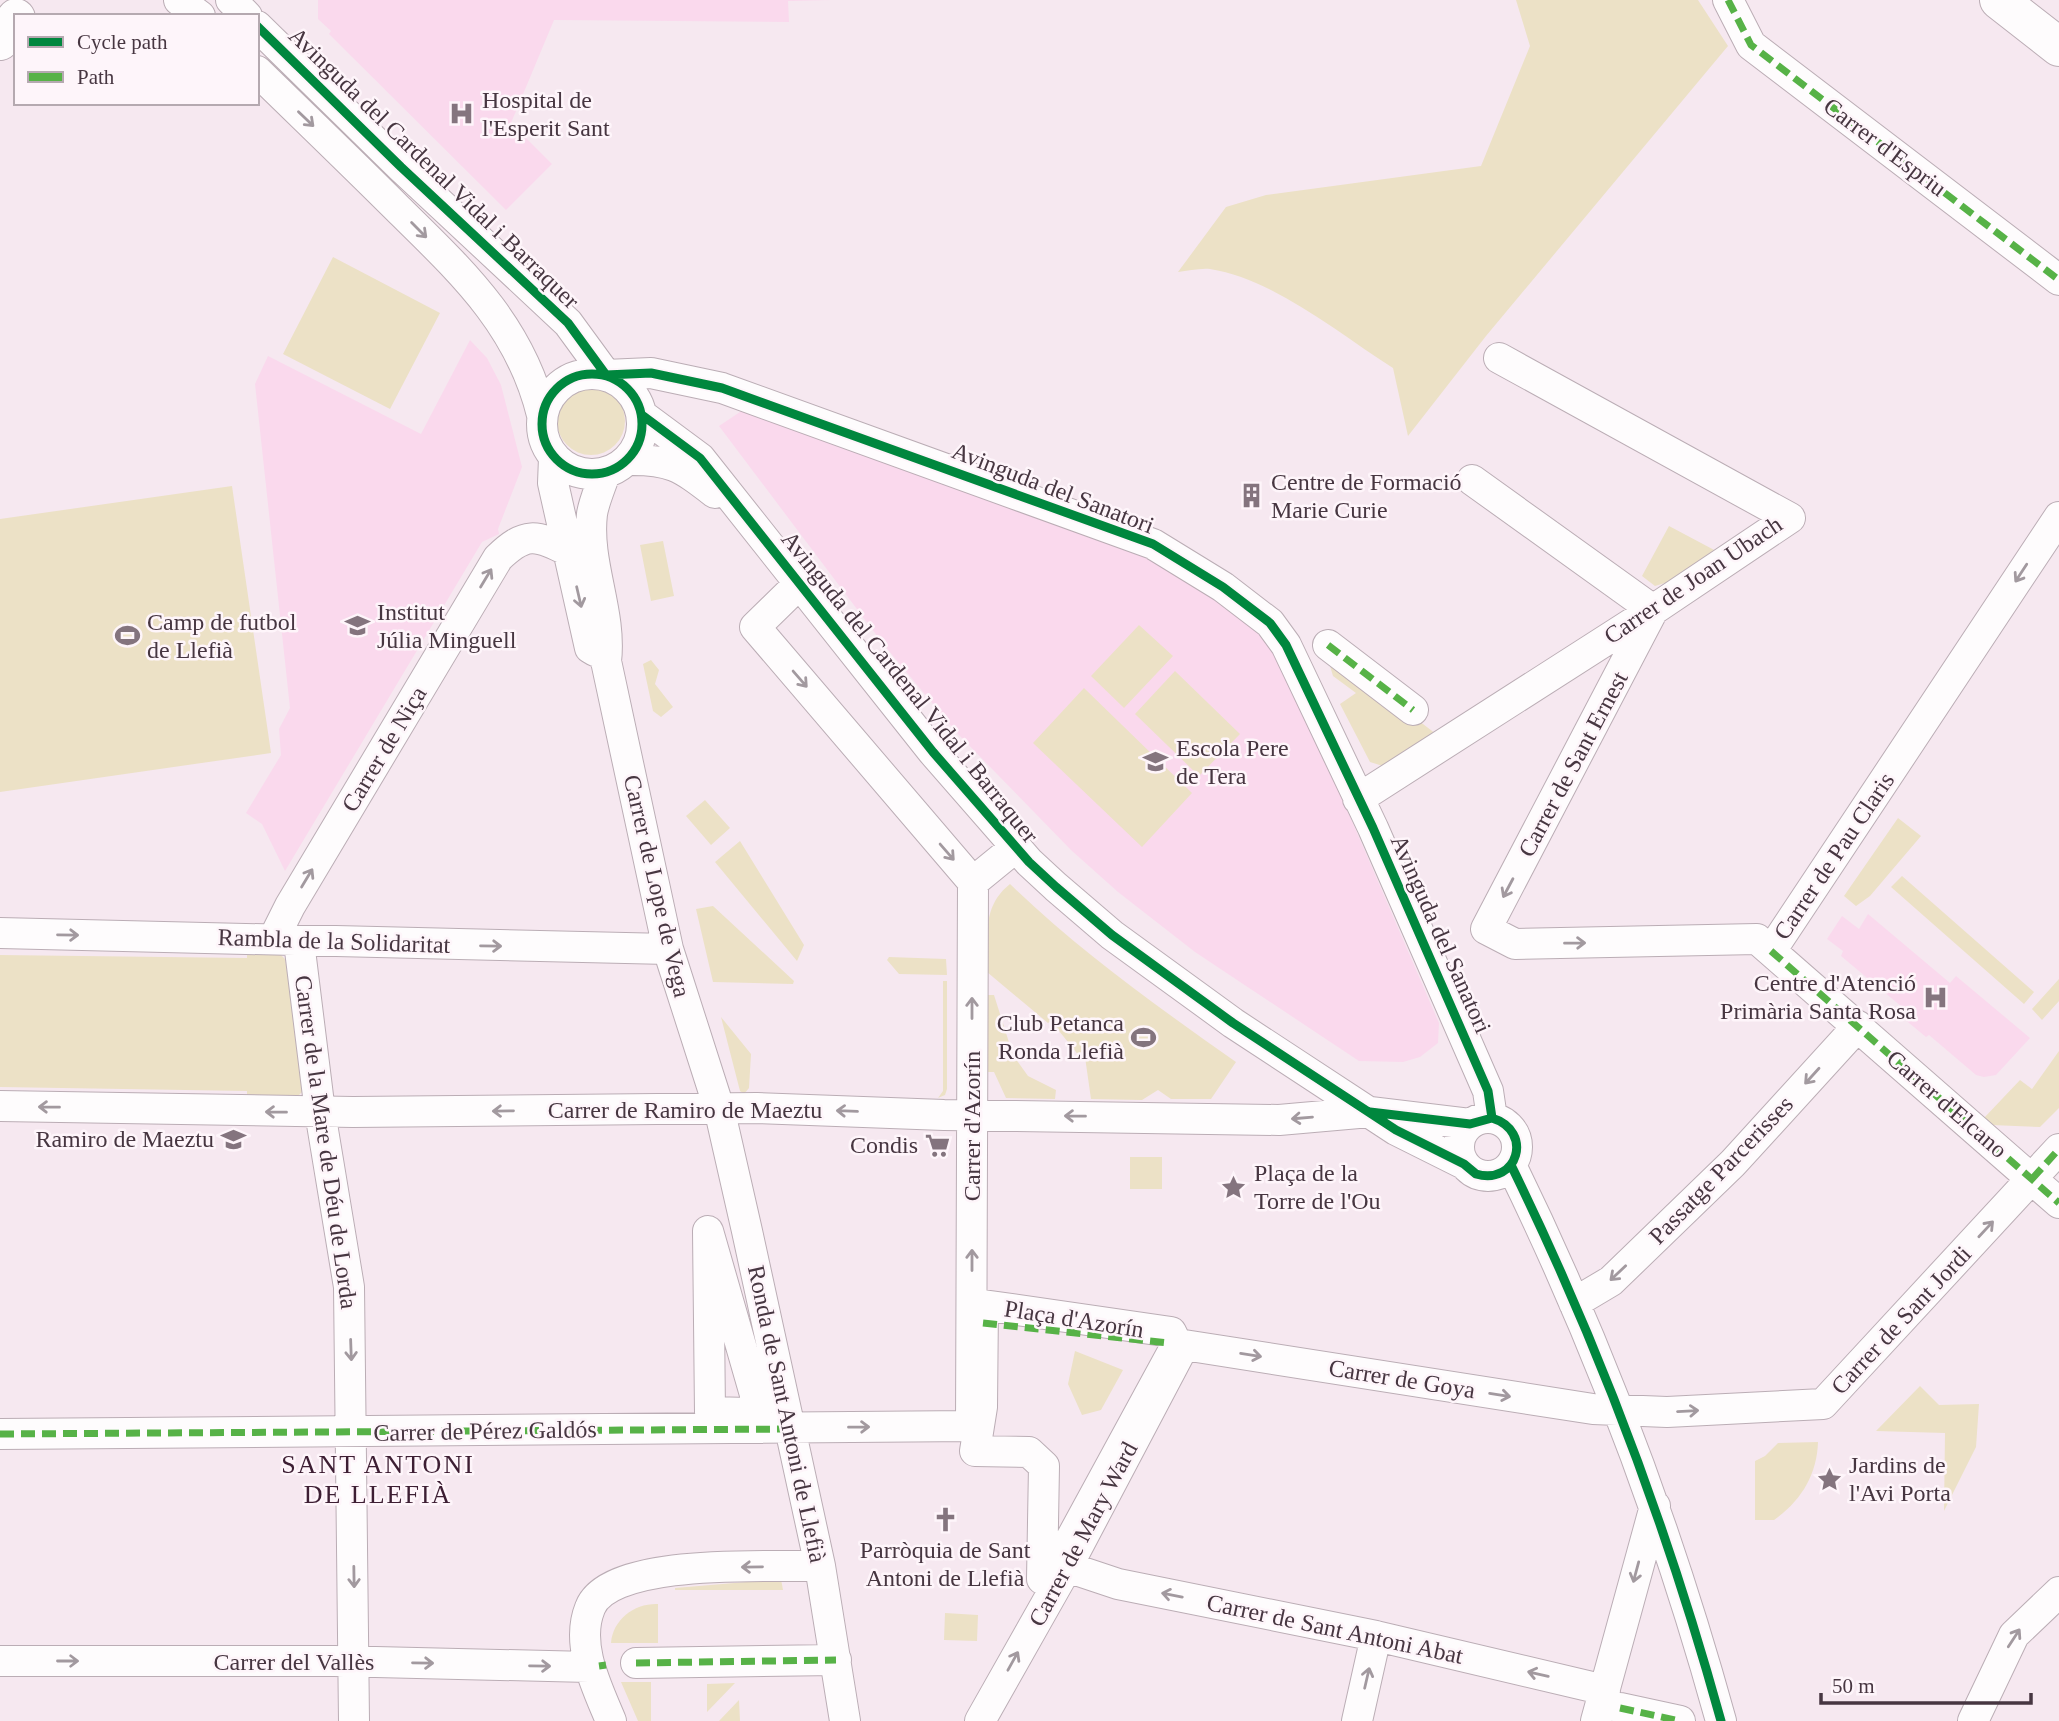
<svg xmlns="http://www.w3.org/2000/svg" width="2059" height="1721" font-family="Georgia,serif">
	<style>
		.built { fill: #fad9ed }
		.green { fill: #ece1c6 }
		.lines { fill: none; stroke-linecap: round; stroke-linejoin: round }
		.street-casing { stroke: #bbadb5; stroke-width: 32 }
		.secondary-casing { stroke: #bbadb5; stroke-width: 40 }
		.street { stroke: #fefcfd; stroke-width: 30 }
		.secondary { stroke: #fefcfd; stroke-width: 38 }
		.quiet { stroke: #57b247; stroke-width: 7; stroke-dasharray: 14 7; stroke-linecap: butt }
		.cycleway-casing { stroke: #fef5fa; stroke-width: 13 }
		.cycleway { stroke: #00873e; stroke-width: 9 }
		.oneway { stroke: #a2999f }
		.labels { text-anchor: middle; stroke-width: 5; stroke-linejoin: round; paint-order: stroke }
		.poi-label { font-size: 24px; fill: #473641; stroke: #fef5fa; text-anchor: start }
		.street-label { font-size: 24px; fill: #473641; stroke: #fef5fa }
		.neighbourhood-label { font-size: 26px; letter-spacing: 2px; fill: #3d1e33; stroke: #fef5fa }
	</style>
	<rect width="100%" height="100%" fill="#f6e8f0"/>
	<!-- built -->
	<path class="built" d="M318 0H831L788 1 789 22 554 20 511 123 552 164 506 210 329 34 331 31 318 19Z
		M470 340 487 358 501 385 522 467 498 529 499 534 482 542 285 871 262 824 246 813 281 755 279 729 290 708 255 384 268 356 421 434Z
		M743 410 863 450 1172 567 1277 647 1439 1023 1438 1043 1420 1057 1403 1062 1359 1061 1195 952 1118 892 1071 850 958 734 884 645 719 426Z
		M1868 914 1950 983 1956 976 2030 1038 1996 1075 1984 1077 1976 1075 1929 1035 1926 1037 1903 1018 1908 1012 1841 956 1843 951 1827 939 1842 916 1859 929Z"/>
	<!-- green -->
	<path class="green" d="M1516 0H1698L1728 46 1486 336 1408 436 1393 368C1339 334 1274 279 1210 269 1200 268 1188 271 1178 272L1226 207 1266 195 1481 166 1530 46Z
		M333 257 440 313 390 409 283 354Z
		M557 421a34 34 0 1 1 68 0a34 34 0 1 1-68 0Z
		M232 486 271 753 0 792V519Z
		M1669 526 1718 552 1668 582 1655 586 1642 576Z
		M663 541 674 596 651 601 640 545Z
		M1139 625 1173 656 1124 708 1091 676Z
		M1327 656 1345 664 1436 734 1386 767 1370 762 1340 704 1356 693 1333 676Z
		M651 660 659 670 655 684 673 707 661 717 653 711 643 664Z
		M1175 671 1240 734 1199 776 1135 714Z
		M1084 688 1192 793 1142 847 1033 743Z
		M705 800 730 828 711 845 686 816Z
		M1898 818 1921 836 1870 896 1856 906 1844 896Z
		M740 841 804 945 797 961 715 862Z
		M1902 876 2034 992 2024 1004 1891 887Z
		M1010 884C1079 951 1158 1007 1236 1062L1211 1099H1171L1158 1090 1142 1100 1091 1099 1085 1057H1080L1051 1021 1048 1023 987 972C988 938 981 907 1010 884Z
		M713 906 794 981 793 984 713 982 696 909Z
		M247 951 280 954 285 959 305 1081 303 1091 298 1096 247 1098V1091L0 1087V955L247 958Z
		M889 957 946 959 947 975 899 974 887 960Z
		M2059 979V1001L2042 1020 2032 1009Z
		M943 981H947V1089L945 1095 938 1098 943 1091Z
		M988 995H994L1013 1055 1028 1076 1056 1090 1055 1099 1006 1098 994 1072H988Z
		M721 1017 751 1054 749 1088 744 1094 740 1091Z
		M2059 1051V1108L2040 1127 1991 1125 1984 1118 2020 1080 2032 1089Z
		M1130 1157H1162V1189H1130Z
		M1075 1351 1123 1370 1101 1410 1082 1415 1068 1384Z
		M1920 1386 1939 1405 1979 1404 1976 1447 1944 1511 1945 1433 1876 1431Z
		M1818 1442C1817 1475 1801 1501 1774 1520H1755V1461L1765 1456 1778 1443Z
		M781 1579 783 1590H675V1588Z
		M658 1604V1643H611C613 1619 635 1603 658 1604Z
		M945 1613 978 1615 977 1641 944 1640Z
		M621 1682H651V1721H638Z
		M735 1683 707 1712V1684Z
		M739 1700 740 1721H719Z"/>
	<g class="lines">
		<defs>
			<path id="street" d="M179 0 200 16
				M231 0 247 16
				M1728 0 1751 45 2059 280
				M257 26 401 167 568 323 606 375
				M257 71C304 117 352 163 398 209 462 272 520 325 542 415
				M542 424a50 50 0 1 1 100 0a50 50 0 1 1-100 0Z
				M606 375 651 373 722 388 1153 544 1223 587 1270 623 1286 645 1373 828 1488 1091 1492 1118
				M642 415 700 458 933 752 1029 862 1056 887 1112 935 1233 1023 1396 1130 1464 1164
				M554 458 553 483 590 648 595 651
				M627 460C671 459 681 467 715 493
				M605 473C601 486 594 501 592 514 586 563 612 612 606 661L668 949 719 1108 747 1231 820 1566 845 1721
				M1472 480 1653 610
				M800 583 755 627 973 882
				M1653 610 1486 929 1515 944 1757 939 2059 1203
				M1328 645 1413 710
				M1358 799 1653 610 1790 518 1499 358
				M0 933 668 949
				M274 938 290 906 498 558C525 532 536 534 568 551
				M299 942 320 1112 349 1287 354 1721
				M1771 951 2059 517
				M0 1106 353 1112 757 1108 944 1115 1279 1120 1370 1112 1470 1124
				M1459 1147a29 29 0 1 1 58 0a29 29 0 1 1-58 0Z
				M1511 1165C1598 1343 1668 1529 1721 1721
				M708 1231 758 1405 748 1413 710 1412Z
				M1574 1303 1611 1281 1733 1163 1858 1026
				M983 1305 1171 1332 1177 1344 1055 1568 1042 1579 1044 1466 1029 1452 975 1451 982 1407Z
				M0 1434 971 1426 973 882 1016 847
				M1067 1567 1118 1584 1376 1636 1605 1690
				M0 1661H334L589 1667
				M636 1663 836 1660
				M1620 1708 1680 1721
				M611 1721C597 1687 575 1645 590 1608 609 1557 773 1567 820 1566
				M980 1721 1067 1567 1184 1345 1593 1409 1667 1412 1823 1404 2059 1149
				M1357 1721 1376 1636
				M1596 1721 1655 1506
				M1973 1721 2014 1635 2059 1592"/>
			<path id="secondary" d="M1999 0 2059 47
				M0 41 16 18"/>
		</defs>
		<!-- street casing -->
		<use href="#street" class="street-casing"/>
		<!-- secondary casing -->
		<use href="#secondary" class="secondary-casing"/>
		<!-- street -->
		<use href="#street" class="street"/>
		<!-- secondary -->
		<use href="#secondary" class="secondary"/>
		<!-- quiet -->
		<path class="quiet" d="M1728 0 1751 45 2059 280
			M1328 645 1413 710
			M1771 951 2059 1203
			M2032 1179 2059 1149
			M983 1323 1169 1343
			M0 1434 791 1429
			M636 1663 836 1660
			M599 1666 606 1665
			M1620 1708 1680 1721"/>
		<defs>
			<path id="cycleway" d="M257 26 401 167 568 323 606 375
				M542 424a50 50 0 1 1 100 0a50 50 0 1 1-100 0Z
				M606 375 651 373 722 388 1153 544 1223 587 1270 623 1286 645 1373 828 1488 1091 1492 1118
				M642 415 700 458 933 752 1029 862 1056 887 1112 935 1233 1023 1396 1130 1464 1164 1476 1174C1518 1186 1534 1131 1492 1118L1470 1124 1370 1112
				M1511 1165C1598 1343 1668 1529 1721 1721"/>
		</defs>
		<!-- cycleway casing -->
		<use href="#cycleway" class="cycleway-casing"/>
		<!-- cycleway -->
		<use href="#cycleway" class="cycleway"/>
	</g>
	<!-- one-way arrows -->
	<defs><path id="oneway-shaft" d="M-6 0H5M1.5-3L5.5 0L1.5 3" fill="none" stroke-width="1.6" stroke-linecap="round" stroke-linejoin="round" transform="scale(1.75)"/></defs>
	<g class="oneway">
		<use href="#oneway-shaft" transform="translate(306 119) rotate(44)"/>
		<use href="#oneway-shaft" transform="translate(419 230) rotate(45)"/>
		<use href="#oneway-shaft" transform="translate(2021 573) rotate(123)"/>
		<use href="#oneway-shaft" transform="translate(486 578) rotate(-59)"/>
		<use href="#oneway-shaft" transform="translate(579 597) rotate(77)"/>
		<use href="#oneway-shaft" transform="translate(800 679) rotate(49)"/>
		<use href="#oneway-shaft" transform="translate(947 852) rotate(49)"/>
		<use href="#oneway-shaft" transform="translate(307 878) rotate(-59)"/>
		<use href="#oneway-shaft" transform="translate(1508 888) rotate(118)"/>
		<use href="#oneway-shaft" transform="translate(68 935) rotate(1)"/>
		<use href="#oneway-shaft" transform="translate(1575 943) rotate(-1)"/>
		<use href="#oneway-shaft" transform="translate(491 946) rotate(1)"/>
		<use href="#oneway-shaft" transform="translate(972 1008) rotate(-90)"/>
		<use href="#oneway-shaft" transform="translate(1812 1076) rotate(132)"/>
		<use href="#oneway-shaft" transform="translate(49 1107) rotate(-179)"/>
		<use href="#oneway-shaft" transform="translate(503 1111) rotate(179)"/>
		<use href="#oneway-shaft" transform="translate(847 1111) rotate(-178)"/>
		<use href="#oneway-shaft" transform="translate(276 1112) rotate(-179)"/>
		<use href="#oneway-shaft" transform="translate(1075 1116) rotate(-179)"/>
		<use href="#oneway-shaft" transform="translate(1302 1118) rotate(175)"/>
		<use href="#oneway-shaft" transform="translate(1986 1229) rotate(-47)"/>
		<use href="#oneway-shaft" transform="translate(972 1260) rotate(-90)"/>
		<use href="#oneway-shaft" transform="translate(1618 1273) rotate(137)"/>
		<use href="#oneway-shaft" transform="translate(351 1350) rotate(88)"/>
		<use href="#oneway-shaft" transform="translate(1251 1355) rotate(9)"/>
		<use href="#oneway-shaft" transform="translate(1500 1395) rotate(9)"/>
		<use href="#oneway-shaft" transform="translate(1688 1411) rotate(-3)"/>
		<use href="#oneway-shaft" transform="translate(859 1427) rotate(-1)"/>
		<use href="#oneway-shaft" transform="translate(752 1567) rotate(179)"/>
		<use href="#oneway-shaft" transform="translate(1636 1572) rotate(105)"/>
		<use href="#oneway-shaft" transform="translate(354 1577) rotate(89)"/>
		<use href="#oneway-shaft" transform="translate(1172 1595) rotate(-169)"/>
		<use href="#oneway-shaft" transform="translate(2014 1638) rotate(-57)"/>
		<use href="#oneway-shaft" transform="translate(68 1661)"/>
		<use href="#oneway-shaft" transform="translate(1013 1661) rotate(-61)"/>
		<use href="#oneway-shaft" transform="translate(423 1663) rotate(1)"/>
		<use href="#oneway-shaft" transform="translate(540 1666) rotate(1)"/>
		<use href="#oneway-shaft" transform="translate(1538 1674) rotate(-167)"/>
		<use href="#oneway-shaft" transform="translate(1367 1678) rotate(-77)"/>
	</g>
	<!-- icons -->
	<defs>
		<symbol id="hospital-bare" viewBox="-9 -9 18 18"><path d="M-5-5h3v3.5h4V-5h3V5h-3V1.5h-4V5h-3Z" fill="#84747e" stroke="#fef5fa" stroke-width="2.5" paint-order="stroke"/></symbol>
		<symbol id="building-bare" viewBox="-9 -9 18 18"><path d="M-4-6H4V6H1V3H-1V6H-4ZM-2.5-4.3h1.7v1.8h-1.7ZM.8-4.3h1.7v1.8H.8ZM-2.5-1h1.7V.8h-1.7ZM.8-1h1.7V.8H.8Z" fill="#84747e" stroke="#fef5fa" stroke-width="2.5" paint-order="stroke"/></symbol>
		<symbol id="school-bare" viewBox="-9 -9 18 18"><path d="M0-5L7-2L0 1L-7-2ZM-4 1L0 2.5L4 1V4Q0 6-4 4Z" fill="#84747e" stroke="#fef5fa" stroke-width="2.5" paint-order="stroke"/></symbol>
		<symbol id="stadium-bare" viewBox="-9 -9 18 18"><path d="M0-5a6.5 5 0 1 0 0 10a6.5 5 0 1 0 0-10ZM-3.5-1.8h7v3.6h-7Z" fill="#84747e" stroke="#fef5fa" stroke-width="2.5" paint-order="stroke"/></symbol>
		<symbol id="supermarket-bare" viewBox="-9 -9 18 18"><path d="M-6-5.5h2.5l.6 2H6L4.5 2H-2.5L-4.4-4H-6ZM-1.5 3.2a1.3 1.3 0 1 0 .1 0ZM3 3.2a1.3 1.3 0 1 0 .1 0Z" fill="#84747e" stroke="#fef5fa" stroke-width="2.5" paint-order="stroke"/></symbol>
		<symbol id="sight-bare" viewBox="-9 -9 18 18"><path d="M0-6L1.8-2.2L6-1.7L2.9 1.2L3.7 5.4L0 3.3L-3.7 5.4L-2.9 1.2L-6-1.7L-1.8-2.2Z" fill="#84747e" stroke="#fef5fa" stroke-width="2.5" paint-order="stroke"/></symbol>
		<symbol id="church-bare" viewBox="-9 -9 18 18"><path d="M-1.2-6h2.4v3.5h3.3v2.4h-3.3V6h-2.4V-.1h-3.3v-2.4h3.3Z" fill="#84747e" stroke="#fef5fa" stroke-width="2.5" paint-order="stroke"/></symbol>
	</defs>
	<g fill-rule="evenodd">
		<use href="#hospital-bare" x="444" y="96" width="35" height="35"/>
		<use href="#building-bare" x="1234" y="478" width="35" height="35"/>
		<use href="#school-bare" x="340" y="608" width="35" height="35"/>
		<use href="#stadium-bare" x="110" y="618" width="35" height="35"/>
		<use href="#school-bare" x="1138" y="744" width="35" height="35"/>
		<use href="#hospital-bare" x="1918" y="980" width="35" height="35"/>
		<use href="#stadium-bare" x="1126" y="1020" width="35" height="35"/>
		<use href="#school-bare" x="216" y="1122" width="35" height="35"/>
		<use href="#supermarket-bare" x="920" y="1128" width="35" height="35"/>
		<use href="#sight-bare" x="1216" y="1170" width="35" height="35"/>
		<use href="#sight-bare" x="1812" y="1462" width="35" height="35"/>
		<use href="#church-bare" x="928" y="1502" width="35" height="35"/>
	</g>
	<g class="labels">
		<!-- poi labels -->
		<g class="poi-label">
			<text x="482" y="108">Hospital de<tspan x="482" dy="28">l'Esperit Sant</tspan></text>
			<text x="1271" y="490">Centre de Formació<tspan x="1271" dy="28">Marie Curie</tspan></text>
			<text x="377" y="620">Institut<tspan x="377" dy="28">Júlia Minguell</tspan></text>
			<text x="147" y="630">Camp de futbol<tspan x="147" dy="28">de Llefià</tspan></text>
			<text x="1176" y="756">Escola Pere<tspan x="1176" dy="28">de Tera</tspan></text>
			<text x="1916" y="991" text-anchor="end">Centre d'Atenció<tspan x="1916" dy="28">Primària Santa Rosa</tspan></text>
			<text x="1124" y="1031" text-anchor="end">Club Petanca<tspan x="1124" dy="28">Ronda Llefià</tspan></text>
			<text x="214" y="1147" text-anchor="end">Ramiro de Maeztu</text>
			<text x="918" y="1153" text-anchor="end">Condis</text>
			<text x="1254" y="1181">Plaça de la<tspan x="1254" dy="28">Torre de l'Ou</tspan></text>
			<text x="1849" y="1473">Jardins de<tspan x="1849" dy="28">l'Avi Porta</tspan></text>
			<text x="945" y="1558" text-anchor="middle">Parròquia de Sant<tspan x="945" dy="28">Antoni de Llefià</tspan></text>
		</g>
		<!-- street labels -->
		<g class="street-label">
			<text transform="translate(1885 147) rotate(37)" y="8">Carrer d'Espriu</text>
			<text transform="translate(434 168) rotate(44)" y="8">Avinguda del Cardenal Vidal i Barraquer</text>
			<text transform="translate(1053 488) rotate(21)" y="8">Avinguda del Sanatori</text>
			<text transform="translate(1693 580) rotate(-34)" y="8">Carrer de Joan Ubach</text>
			<text transform="translate(910 687) rotate(51)" y="8">Avinguda del Cardenal Vidal i Barraquer</text>
			<text transform="translate(384 749) rotate(-59)" y="8">Carrer de Niça</text>
			<text transform="translate(1573 764) rotate(-62)" y="8">Carrer de Sant Ernest</text>
			<text transform="translate(1834 856) rotate(-56)" y="8">Carrer de Pau Claris</text>
			<text transform="translate(657 886) rotate(77)" y="8">Carrer de Lope de Vega</text>
			<text transform="translate(1441 934) rotate(66)" y="8">Avinguda del Sanatori</text>
			<text transform="translate(334 941) rotate(2)" y="8">Rambla de la Solidaritat</text>
			<text transform="translate(1947 1104) rotate(41)" y="8">Carrer d'Elcano</text>
			<text x="685" y="1118">Carrer de Ramiro de Maeztu</text>
			<text transform="translate(972 1126) rotate(-90)" y="8">Carrer d'Azorín</text>
			<text transform="translate(326 1142) rotate(82)" y="8">Carrer de la Mare de Déu de Lorda</text>
			<text transform="translate(1721 1170) rotate(-46)" y="8">Passatge Parcerisses</text>
			<text transform="translate(1074 1319) rotate(9)" y="8">Plaça d'Azorín</text>
			<text transform="translate(1901 1320) rotate(-47)" y="8">Carrer de Sant Jordi</text>
			<text transform="translate(1402 1379) rotate(9)" y="8">Carrer de Goya</text>
			<text transform="translate(787 1414) rotate(78)" y="8">Ronda de Sant Antoni de Llefià</text>
			<text transform="translate(485 1431) rotate(-1)" y="8">Carrer de Pérez Galdós</text>
			<text transform="translate(1083 1534) rotate(-62)" y="8">Carrer de Mary Ward</text>
			<text transform="translate(1335 1629) rotate(12)" y="8">Carrer de Sant Antoni Abat</text>
			<text x="294" y="1670">Carrer del Vallès</text>
		</g>
		<!-- neighbourhood labels -->
		<g class="neighbourhood-label">
			<text x="378" y="1473">SANT ANTONI<tspan x="378" dy="30">DE LLEFIÀ</tspan></text>
		</g>
	</g>
	<!-- legend -->
	<rect x="14" y="14" width="245" height="91" fill="#fef5fa" stroke="#b5a9b0" stroke-width="2"/>
	<rect x="28" y="37" width="35" height="10" fill="#00873e" stroke="#b5a9b0" stroke-width="2"/>
	<text x="77" y="49" font-size="21" fill="#473641">Cycle path</text>
	<rect x="28" y="72" width="35" height="10" fill="#57b247" stroke="#b5a9b0" stroke-width="2"/>
	<text x="77" y="84" font-size="21" fill="#473641">Path</text>
	<!-- scale -->
	<path d="M1821 1693v10h210v-10" fill="none" stroke="#473641" stroke-width="3.5"/>
	<text x="1832" y="1693" font-size="21" fill="#473641" stroke="#fef5fa" stroke-width="5" paint-order="stroke">50 m</text>
</svg>
